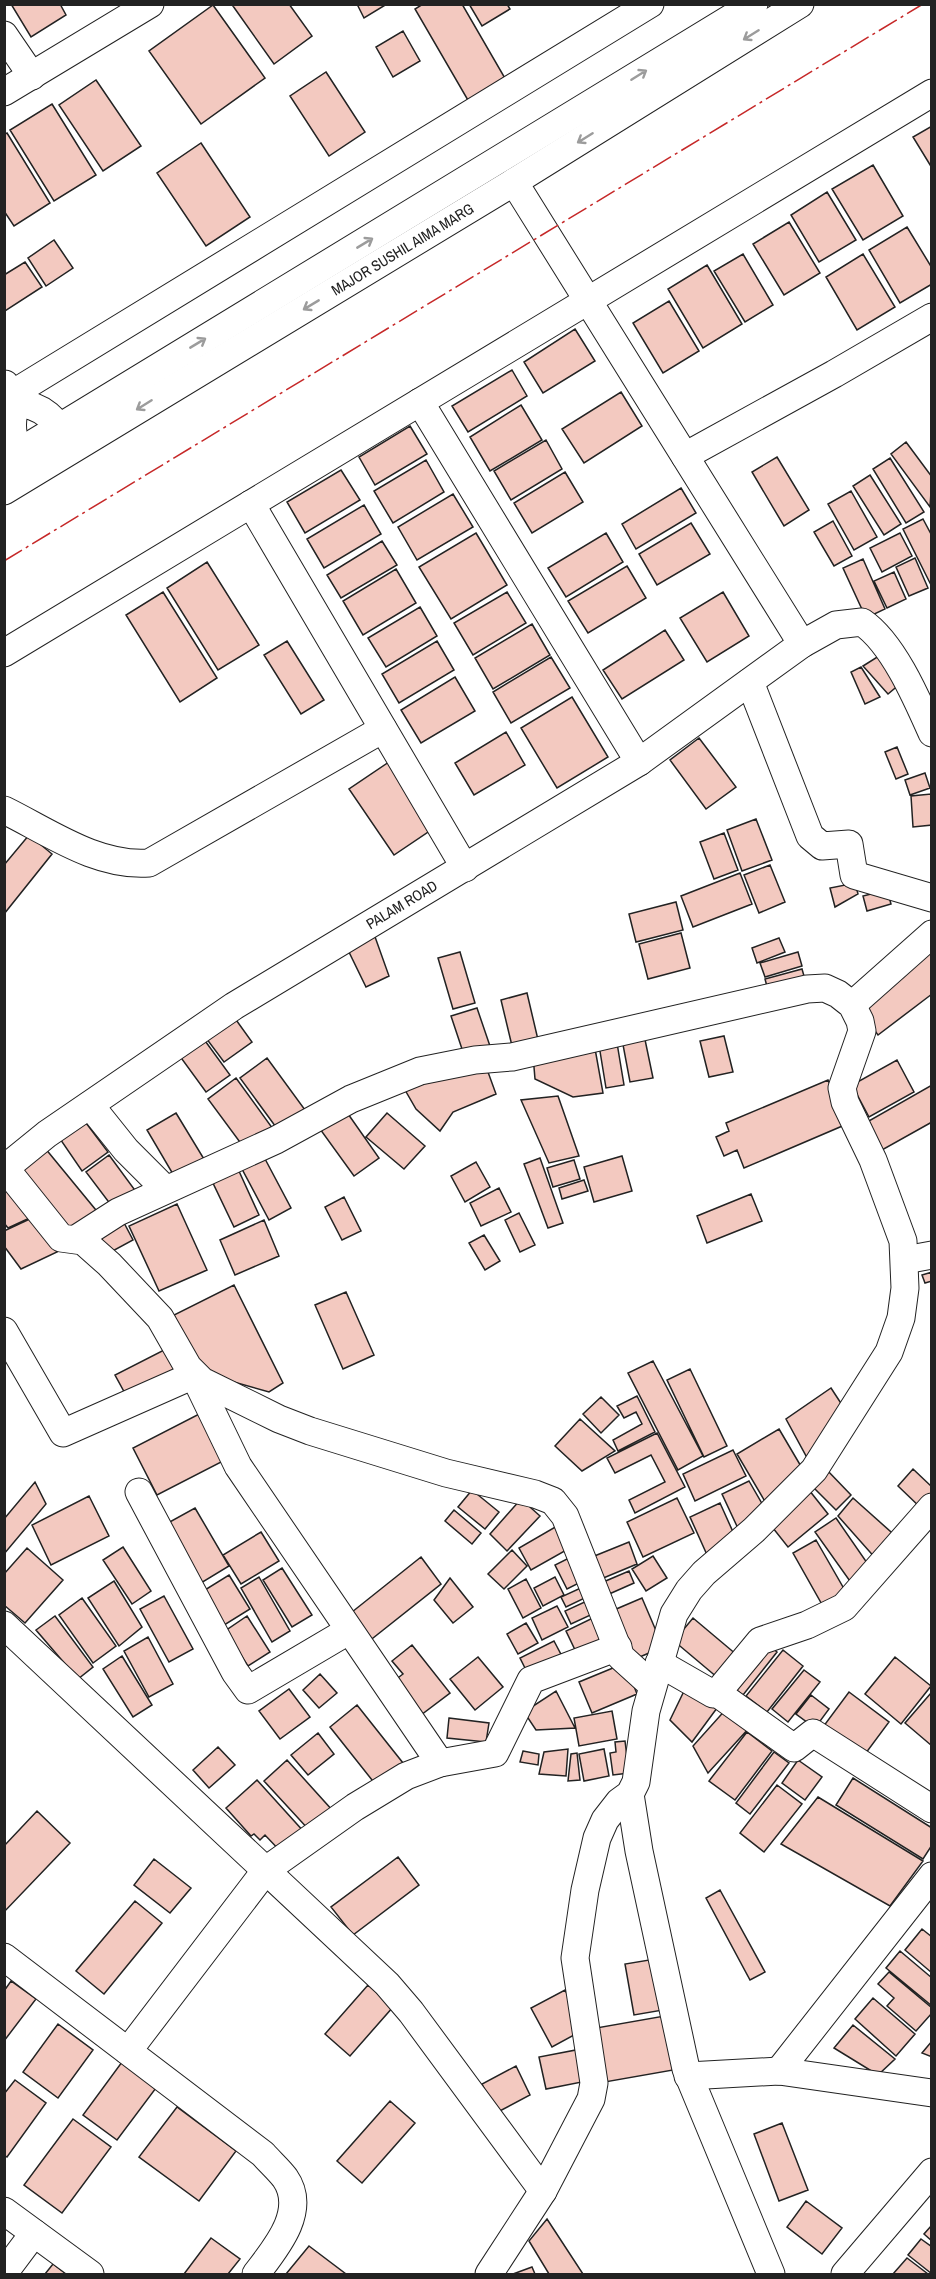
<svg xmlns="http://www.w3.org/2000/svg" width="936" height="2279" font-family="'Archivo Narrow',sans-serif">
	<style>
		.building { fill: #f3c9c0; stroke: #222; stroke-width: 1.5 }
		.lines { fill: none; stroke-linecap: round; stroke-linejoin: round }
		.minor-casing { stroke: #222; stroke-width: 29 }
		.minor { stroke: #fff; stroke-width: 27 }
		.power { stroke: #c62828; stroke-width: 1.5; stroke-dasharray: 21 4.5 3 4.5; stroke-linecap: butt }
		.oneway { stroke: #9c9c9c }
		.labels { text-anchor: middle; stroke-width: 4.5; stroke-linejoin: round; paint-order: stroke }
		.street-label { font-size: 15px; fill: #222; stroke: #fff }
	</style>
	<rect width="100%" height="100%" fill="#fff"/>
	<!-- building -->
	<path class="building" d="M11 4H60L66 15 31 37Z
		M235 4H289L312 36 274 64 233 6Z
		M357 4H387L364 18Z
		M423 4H462L506 80 469 102 415 9Z
		M469 4H507L510 9 482 26Z
		M213 5 265 78 201 124 149 51Z
		M403 31 420 61 393 77 376 47Z
		M326 72 365 132 329 156 290 96Z
		M96 80 141 146 103 171 59 105Z
		M52 104 96 175 54 201 10 130Z
		M932 126V168L913 137Z
		M7 133 50 203 14 226 4 211V135Z
		M201 143 250 217 206 246 157 173Z
		M873 165 903 216 863 240 832 189Z
		M827 192 856 240 819 262 791 215Z
		M789 222 820 273 784 295 753 244Z
		M907 227 932 268V284L900 303 869 250Z
		M54 240 73 268 46 286 28 258Z
		M743 254 773 305 745 322 714 271Z
		M863 254 895 307 857 330 826 277Z
		M25 262 42 287 5 311 4 275Z
		M707 265 742 324 703 348 668 289Z
		M669 301 699 351 663 373 633 323Z
		M575 329 595 361 543 393 524 362Z
		M512 370 527 396 468 432 452 406Z
		M621 392 642 426 584 463 562 429Z
		M521 405 542 440 490 471 470 437Z
		M410 426 427 454 375 485 359 457Z
		M546 440 562 469 511 500 494 471Z
		M906 442 932 477 930 507 891 454Z
		M777 457 809 510 784 526 752 472Z
		M890 458 924 512 906 523 873 469Z
		M426 460 444 492 393 523 374 491Z
		M341 470 360 500 305 533 287 502Z
		M565 472 583 502 532 533 514 503Z
		M870 475 901 524 884 535 853 486Z
		M681 488 696 513 636 549 622 524Z
		M851 491 877 537 854 550 828 504Z
		M453 494 473 527 417 560 398 527Z
		M364 505 381 534 324 568 307 539Z
		M923 519 932 536V587L903 529Z
		M833 521 852 556 834 566 814 532Z
		M691 523 710 554 657 585 639 554Z
		M476 533 507 585 451 619 419 567Z
		M606 533 623 562 566 597 548 568Z
		M900 533 912 556 882 572 870 548Z
		M382 541 397 565 341 598 327 575Z
		M915 558 928 588 909 596 896 567Z
		M863 559 885 609 866 618 843 568Z
		M207 562 259 645 218 670 167 588Z
		M627 566 646 598 588 633 568 601Z
		M396 569 416 603 363 635 343 601Z
		M894 572 906 599 887 608 874 581Z
		M163 592 217 678 180 702 126 615Z
		M507 592 526 623 473 655 454 623Z
		M723 592 749 636 707 662 680 618Z
		M420 607 437 636 386 667 368 638Z
		M532 624 550 655 493 689 475 658Z
		M665 630 684 660 622 699 603 670Z
		M287 641 324 700 301 714 264 655Z
		M437 641 454 670 399 703 382 674Z
		M882 654 901 683 888 694 863 666Z
		M551 657 570 688 511 723 493 692Z
		M861 667 880 697 865 704 851 672Z
		M455 677 475 711 421 743 401 710Z
		M572 697 608 757 557 788 521 728Z
		M506 732 525 765 474 795 455 763Z
		M699 738 736 787 706 809 670 760Z
		M897 747 908 774 896 779 885 752Z
		M389 762 434 828 394 855 349 789Z
		M925 773 930 788 910 795 905 780Z
		M931 794 932 825 913 827 911 796Z
		M756 819 772 860 742 871 727 830Z
		M724 833 738 870 714 879 700 842Z
		M29 835 52 854 4 914V865Z
		M770 865 785 902 759 913 744 875Z
		M740 873 752 904 693 927 681 896Z
		M855 883 858 894 835 907 830 888Z
		M887 890 891 904 867 911 863 896Z
		M676 902 683 930 636 942 629 914Z
		M681 933 690 968 648 979 639 944Z
		M374 934 389 976 366 987 348 950Z
		M779 938 785 952 757 963 752 948Z
		M460 952 475 1003 453 1009 438 958Z
		M798 952 802 966 765 977 760 963Z
		M932 952V994L878 1035 858 1008Z
		M802 969 806 983 769 994 765 979Z
		M527 993 539 1044 513 1050 501 1000Z
		M477 1008 491 1049 465 1058 451 1016Z
		M234 1017 252 1042 224 1062 206 1038Z
		M643 1030 653 1078 630 1082 621 1034Z
		M724 1036 733 1072 709 1077 700 1041Z
		M616 1037 624 1085 606 1088 598 1039Z
		M203 1038 230 1075 206 1092 179 1055Z
		M594 1043 603 1093 573 1097 535 1079 533 1055Z
		M267 1058 308 1114 281 1134 240 1078Z
		M897 1060 914 1092 869 1117 852 1085Z
		M484 1061 496 1094 453 1112 440 1131 416 1109 401 1083Z
		M236 1078 273 1129 245 1149 208 1099Z
		M828 1080 847 1124 744 1168 737 1150 724 1156 716 1137 729 1131 726 1123Z
		M932 1085V1122L882 1150 867 1122Z
		M558 1096 579 1156 549 1163 521 1100Z
		M346 1111 379 1158 354 1176 320 1129Z
		M176 1113 207 1164 177 1181 147 1130Z
		M387 1113 425 1146 404 1169 366 1137Z
		M80 1115 108 1152 82 1171 56 1133Z
		M40 1142 100 1215 75 1236 15 1164Z
		M109 1155 137 1193 114 1209 86 1172Z
		M622 1156 632 1191 594 1202 584 1167Z
		M264 1157 291 1208 269 1220 242 1169Z
		M540 1158 563 1223 548 1228 524 1164Z
		M574 1160 580 1179 553 1187 547 1168Z
		M476 1162 490 1187 465 1202 451 1176Z
		M238 1169 259 1215 234 1227 212 1181Z
		M584 1180 588 1191 562 1199 559 1188Z
		M4 1185 34 1216 8 1228 4 1223Z
		M499 1188 511 1212 481 1226 470 1203Z
		M751 1194 762 1221 707 1243 697 1216Z
		M344 1197 361 1231 342 1240 325 1207Z
		M177 1204 207 1270 159 1291 129 1226Z
		M519 1213 535 1245 520 1252 505 1220Z
		M34 1217 57 1252 21 1269 4 1246V1231Z
		M122 1219 133 1240 109 1253 98 1232Z
		M264 1220 279 1256 235 1275 220 1240Z
		M484 1235 500 1261 485 1270 469 1243Z
		M932 1272V1281L925 1283 922 1275Z
		M234 1285 283 1383 269 1392 202 1373 174 1315Z
		M346 1292 374 1355 343 1369 315 1305Z
		M166 1349 177 1372 127 1397 115 1375Z
		M653 1361 703 1456 678 1470 628 1373Z
		M690 1369 727 1446 704 1457 667 1380Z
		M831 1388 848 1414 811 1465 786 1419Z
		M637 1396 655 1432 618 1451 613 1440 642 1424 636 1412 624 1418 617 1406Z
		M601 1397 619 1415 601 1433 583 1414Z
		M205 1411 229 1458 157 1495 133 1448Z
		M580 1419 615 1451 582 1471 555 1446Z
		M779 1429 802 1468 770 1510 737 1454Z
		M657 1433 685 1487 635 1513 629 1500 665 1482 651 1455 615 1473 607 1458Z
		M733 1450 746 1476 695 1501 683 1474Z
		M826 1469 851 1495 836 1510 810 1484Z
		M913 1469 932 1487V1500L922 1509 898 1486Z
		M749 1481 768 1514 742 1537 722 1494Z
		M35 1482 46 1504 4 1554V1519Z
		M472 1490 499 1512 485 1529 458 1507Z
		M809 1490 828 1514 788 1547 769 1523Z
		M89 1496 109 1536 51 1565 32 1525Z
		M677 1498 694 1533 643 1557 627 1522Z
		M853 1498 900 1540 877 1560 838 1516Z
		M521 1499 540 1516 507 1551 490 1534Z
		M720 1503 738 1543 708 1557 690 1517Z
		M195 1508 229 1566 201 1583 166 1524Z
		M454 1510 481 1533 472 1544 445 1521Z
		M836 1518 872 1570 852 1584 815 1532Z
		M557 1526 570 1548 531 1570 519 1548Z
		M261 1532 279 1561 241 1584 223 1555Z
		M816 1540 847 1594 824 1608 793 1553Z
		M629 1542 637 1564 601 1579 592 1557Z
		M123 1547 151 1591 132 1604 103 1560Z
		M27 1548 63 1580 25 1623 4 1605V1574Z
		M512 1550 527 1566 504 1589 488 1574Z
		M653 1556 667 1578 646 1591 632 1569Z
		M421 1557 441 1584 368 1642 347 1616Z
		M569 1558 581 1582 567 1589 555 1565Z
		M282 1568 312 1615 292 1627 263 1580Z
		M629 1571 634 1583 607 1595 601 1583Z
		M229 1575 250 1609 221 1627 200 1593Z
		M259 1577 290 1631 272 1642 241 1588Z
		M555 1577 564 1595 543 1606 534 1588Z
		M450 1578 473 1607 453 1623 434 1600Z
		M526 1579 541 1608 523 1618 508 1589Z
		M114 1581 142 1627 119 1646 88 1598Z
		M585 1586 589 1596 566 1607 561 1597Z
		M164 1596 193 1649 169 1662 140 1609Z
		M82 1598 116 1646 93 1663 59 1615Z
		M642 1598 663 1647 635 1659 614 1610Z
		M589 1600 595 1613 571 1624 565 1611Z
		M557 1606 568 1627 542 1640 532 1618Z
		M601 1614 613 1637 577 1654 566 1631Z
		M55 1616 93 1667 78 1679 36 1630Z
		M247 1616 270 1652 248 1666 225 1631Z
		M693 1618 737 1655 718 1678 674 1641Z
		M526 1623 538 1643 518 1654 507 1634Z
		M148 1637 173 1684 149 1697 124 1651Z
		M554 1641 565 1662 531 1680 520 1658Z
		M765 1642 777 1652 743 1695 730 1685Z
		M412 1645 450 1693 417 1718 390 1684 403 1674 392 1661Z
		M783 1650 803 1666 767 1712 746 1696Z
		M122 1656 152 1705 133 1717 103 1669Z
		M478 1657 503 1687 475 1710 450 1679Z
		M895 1657 931 1686 901 1724 865 1694Z
		M625 1663 637 1694 592 1713 579 1682Z
		M804 1670 820 1682 788 1722 772 1709Z
		M320 1674 337 1693 319 1708 303 1690Z
		M686 1687 720 1704 692 1742 670 1720Z
		M289 1689 310 1717 280 1739 259 1711Z
		M556 1691 575 1728 536 1730 524 1712Z
		M849 1692 889 1722 860 1761 820 1731Z
		M931 1693H932V1746L905 1723Z
		M811 1695 829 1709 815 1728 796 1714Z
		M357 1705 403 1763 376 1785 330 1727Z
		M728 1707 750 1727 708 1773 693 1746Z
		M612 1711 617 1739 579 1746 574 1718Z
		M449 1718 489 1723 486 1742 447 1738Z
		M747 1732 772 1751 735 1800 709 1781Z
		M318 1733 334 1754 308 1775 291 1755Z
		M625 1741 629 1773 613 1775 610 1753 616 1752 615 1742Z
		M218 1747 235 1765 209 1788 193 1770Z
		M568 1749 566 1776 539 1774 544 1752Z
		M604 1749 609 1776 584 1781 579 1754Z
		M523 1751 539 1754 538 1765 520 1762Z
		M774 1752 789 1763 750 1814 736 1803Z
		M577 1753 580 1780 568 1781 571 1754Z
		M287 1760 333 1811 310 1831 264 1781Z
		M798 1760 822 1777 805 1800 782 1783Z
		M853 1778 932 1828V1845L923 1859 836 1805Z
		M257 1780 305 1833 283 1854 265 1835 260 1840 254 1834 251 1836 226 1808Z
		M777 1785 802 1804 764 1852 740 1833Z
		M818 1797 923 1861 890 1906 781 1844Z
		M37 1811 70 1843 4 1912V1846Z
		M398 1857 419 1885 353 1935 331 1907Z
		M154 1859 191 1888 170 1913 134 1885Z
		M720 1890 765 1972 750 1980 706 1898Z
		M135 1901 162 1923 104 1994 76 1971Z
		M922 1929 932 1937V1973L905 1950Z
		M900 1951 932 1978V2006L886 1968Z
		M661 1958 669 2009 634 2015 625 1964Z
		M889 1972 932 2008V2013L916 2031 887 2006 894 1998 878 1984Z
		M11 1981 36 1999 4 2041V1991Z
		M368 1985 393 2007 350 2056 325 2034Z
		M565 1990 585 2029 552 2047 531 2008Z
		M873 1998 915 2034 896 2056 855 2019Z
		M670 2015 679 2069 605 2082 596 2028Z
		M58 2024 93 2050 58 2098 23 2072Z
		M853 2025 895 2059 878 2075 834 2048Z
		M932 2041V2057L922 2053Z
		M576 2050 582 2082 546 2089 539 2057Z
		M122 2062 156 2088 117 2140 83 2115Z
		M516 2066 530 2095 496 2113 482 2084Z
		M15 2080 46 2103 7 2157 4 2155V2094Z
		M390 2101 415 2123 362 2183 337 2161Z
		M177 2107 236 2151 199 2201 139 2157Z
		M73 2119 111 2147 62 2213 24 2185Z
		M782 2123 808 2190 779 2201 754 2134Z
		M806 2201 842 2228 822 2254 787 2227Z
		M547 2219 583 2274H549L529 2241Z
		M932 2225V2241L924 2234Z
		M211 2238 240 2259 228 2274H184Z
		M921 2239 932 2247V2274L908 2255Z
		M309 2246 346 2274H286Z
		M907 2258 928 2274H893Z
		M53 2264 66 2274H45Z
		M532 2267 535 2274H513Z"/>
	<g class="lines">
		<defs>
			<g id="minor">
				<path d="M4 35 32 76"/>
				<path d="M4 92 150 4"/>
				<path d="M514 182 802 644"/>
				<path d="M5 384 16 403C8 432 14 441 28 467"/>
				<path d="M4 399 650 4"/>
				<path d="M420 402 639 762"/>
				<path d="M16 403C44 405 55 420 70 442"/>
				<path d="M685 456 834 374 932 317"/>
				<path d="M4 461 754 4"/>
				<path id="s1" d="M4 491 514 182 800 4"/>
				<path d="M251 504 465 868"/>
				<path d="M4 653 932 93"/>
				<path d="M750 682 810 836 822 846 849 844 854 875 932 898"/>
				<path d="M4 810C49 832 97 867 149 863L383 729"/>
				<path d="M852 1005 932 934"/>
				<path d="M90 1105 126 1150 165 1189"/>
				<path id="s2" d="M4 1169 47 1134 234 1006 639 762 802 644 836 625 862 622C893 643 917 699 932 733"/>
				<path d="M4 1173 13 1178 61 1238 83 1241 109 1264 160 1318 188 1367 202 1381 279 1419 310 1431 446 1473 535 1494 553 1501 565 1516 621 1657 652 1685"/>
				<path d="M76 1239 118 1212 276 1140 351 1099 420 1071 475 1060 512 1057 807 989 825 988 838 994 852 1005 860 1021 862 1031 842 1088 845 1102 873 1160 903 1241 905 1288 901 1318 889 1352 814 1470 754 1530 704 1573 689 1590 674 1614 646 1711 636 1782 630 1794 619 1802 605 1820 597 1838 585 1890 575 1958 594 2083 591 2099 543 2191 489 2274"/>
				<path d="M905 1260 932 1255"/>
				<path d="M4 1331 63 1433 194 1375 238 1466 440 1763"/>
				<path d="M139 1492 235 1672 248 1690 348 1631"/>
				<path d="M4 1625 387 1984 411 2012 543 2191"/>
				<path d="M659 1663 713 1694 717 1693 760 1641 807 1625 844 1607 932 1507"/>
				<path d="M717 1693 794 1748 813 1733 932 1809"/>
				<path d="M630 1794 639 1851 686 2069 771 2274"/>
				<path d="M4 1957 263 2154C270 2162 279 2170 285 2178 308 2211 275 2249 256 2274"/>
				<path d="M128 2051 266 1870 355 1807 406 1776 440 1763 495 1753 531 1680 618 1647"/>
				<path d="M779 2071 932 1876"/>
				<path d="M688 2076 779 2071 932 2093"/>
				<path d="M4 2211 90 2274"/>
				<path d="M4 2273 34 2233"/>
				<path d="M845 2274 932 2172"/>
			</g>
		</defs>
		<!-- minor casing -->
		<use href="#minor" class="minor-casing"/>
		<!-- minor -->
		<use href="#minor" class="minor"/>
		<!-- power -->
		<path class="power" d="M4 561 923 4"/>
	</g>
	<!-- one-way arrows -->
	<defs><path id="oneway-shaft" d="M-6 0H5M1.5-3L5.5 0L1.5 3" fill="none" stroke-width="1.6" stroke-linecap="round" stroke-linejoin="round" transform="scale(1.5)"/></defs>
	<g class="oneway">
		<use href="#oneway-shaft" transform="translate(751 35) rotate(148)"/>
		<use href="#oneway-shaft" transform="translate(639 75) rotate(-32)"/>
		<use href="#oneway-shaft" transform="translate(585 138) rotate(148)"/>
		<use href="#oneway-shaft" transform="translate(365 243) rotate(-31)"/>
		<use href="#oneway-shaft" transform="translate(311 305) rotate(149)"/>
		<use href="#oneway-shaft" transform="translate(198 343) rotate(-31)"/>
		<use href="#oneway-shaft" transform="translate(144 405) rotate(148)"/>
	</g>
	<g class="labels">
		<!-- street labels -->
		<g class="street-label">
			<text dy="5" stroke="none"><textPath href="#s1" startOffset="466">MAJOR SUSHIL AIMA MARG</textPath></text>
			<text dy="5" stroke="none"><textPath href="#s2" startOffset="478">PALAM ROAD</textPath></text>
		</g>
	</g>
	<!-- border -->
	<rect width="936" height="2279" fill="none" stroke="#222222" stroke-width="12"/>
</svg>
